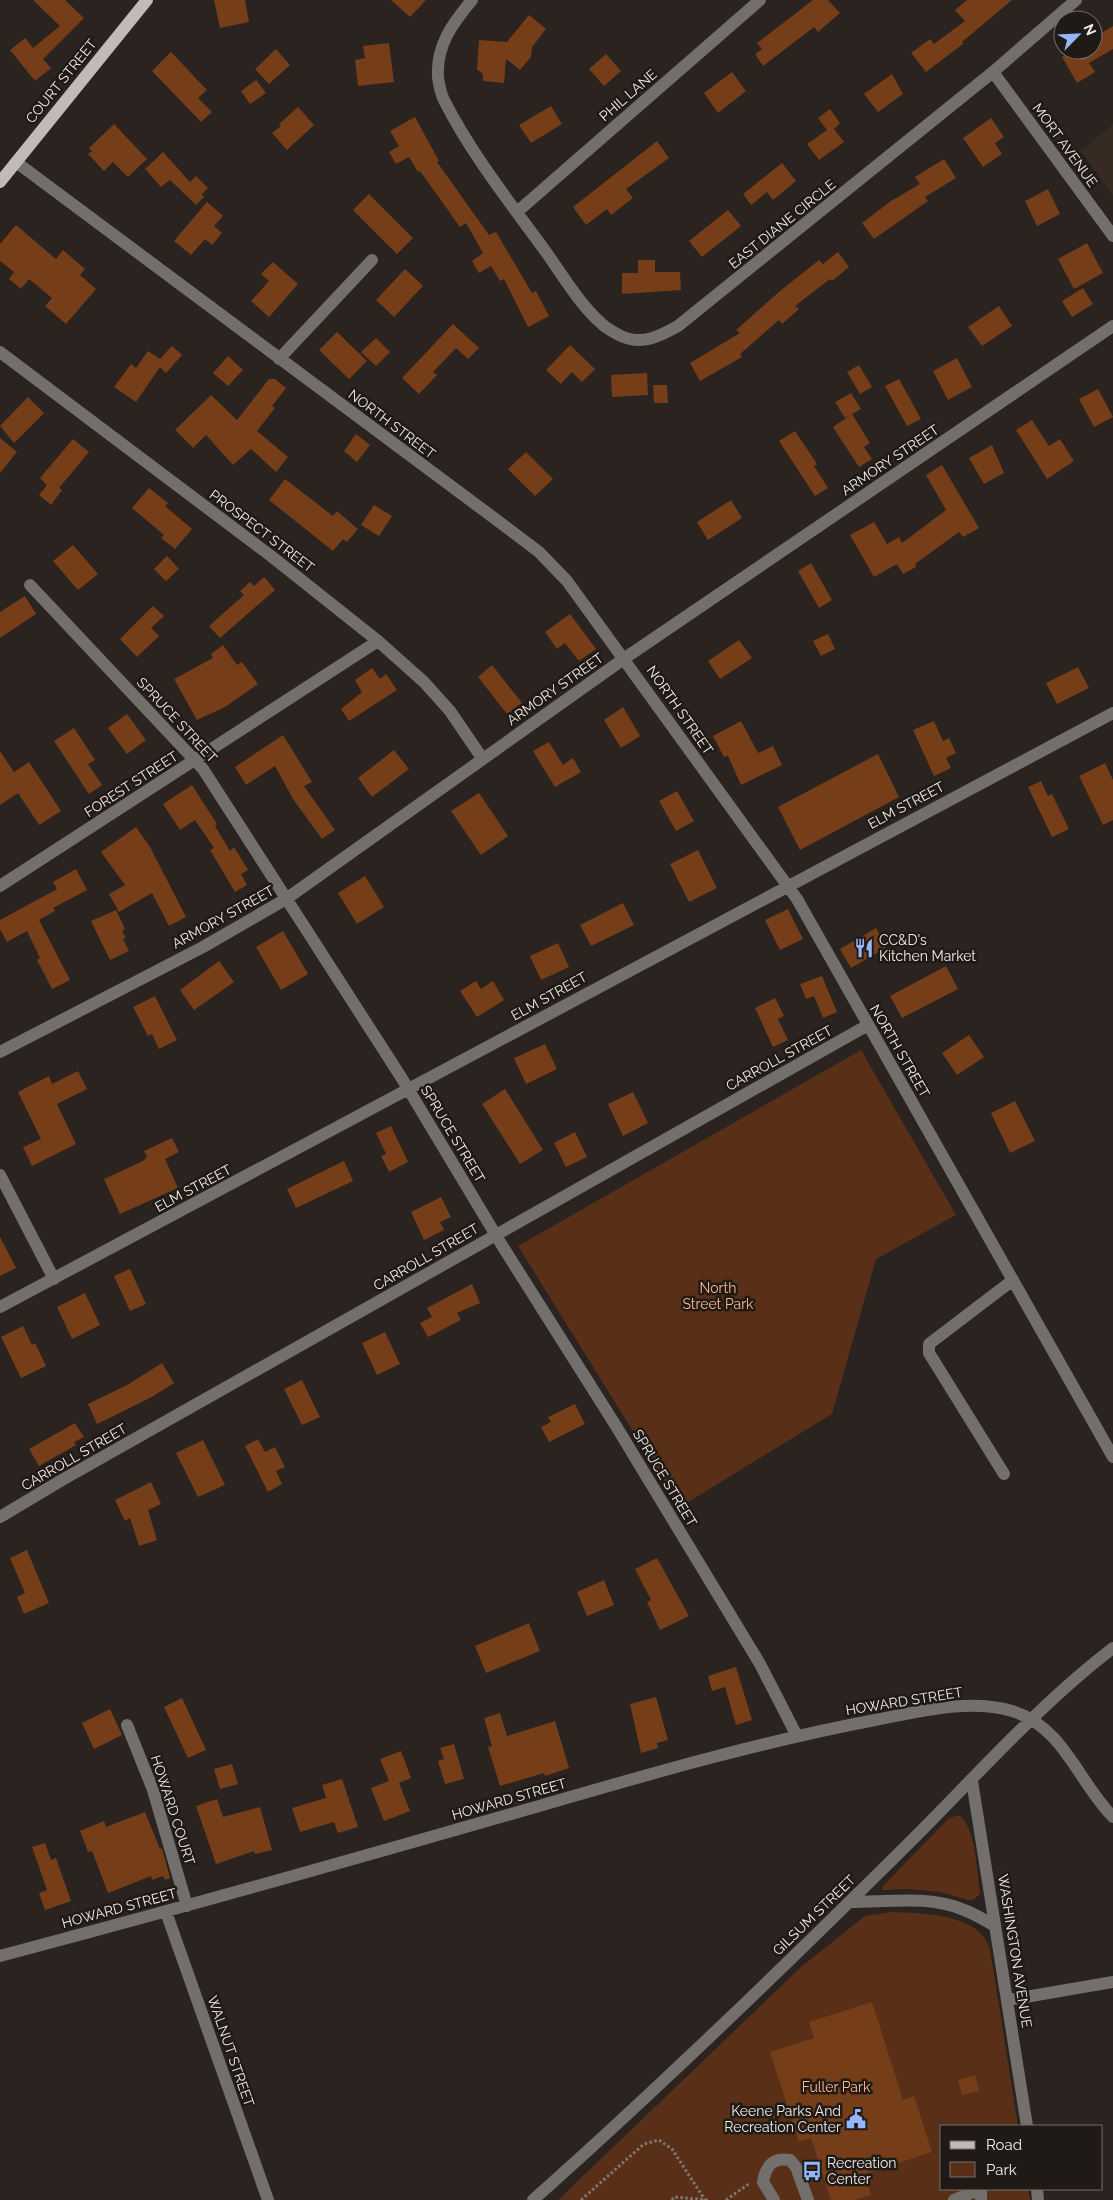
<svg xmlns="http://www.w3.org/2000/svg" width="1113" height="2200" font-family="Raleway,sans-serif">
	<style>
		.built { fill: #362a22 }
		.green { fill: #593017 }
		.building { fill: #753e18 }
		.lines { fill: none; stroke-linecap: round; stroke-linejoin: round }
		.path { stroke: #7e7875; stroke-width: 3; stroke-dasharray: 2.5 2.5; stroke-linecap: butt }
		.minor { stroke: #736f6d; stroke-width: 12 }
		.major { stroke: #c2bab6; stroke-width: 12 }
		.labels { text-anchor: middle; stroke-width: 5; stroke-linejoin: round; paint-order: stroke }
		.street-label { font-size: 14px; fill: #efebe8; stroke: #201a16 }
		.poi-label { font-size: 14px; fill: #efebe8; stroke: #201a16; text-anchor: start }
		.park-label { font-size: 14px; fill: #fdb78e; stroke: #201a16 }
	</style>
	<rect width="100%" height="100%" fill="#2a231f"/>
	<!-- built -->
	<path class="built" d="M1113 124V196L1081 151Z"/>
	<!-- green -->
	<path class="green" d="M861 1050 956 1215 876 1259 832 1414 680 1507 518 1246Z
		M959 1815C976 1827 977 1874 980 1894L973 1900H968L940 1892 909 1889 883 1890 882 1887 949 1818Z
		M891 1912C918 1913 972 1913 987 1942 991 1949 991 1960 993 1968L1018 2126H942V2189H1028L1030 2200H558L801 1967 865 1916Z"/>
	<!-- building -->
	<path class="building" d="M33 0H65L84 18 43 59 51 68 35 81 10 50 25 38 33 48 60 26Z
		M214 0H245L249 22 220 28Z
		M391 0H426L410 17Z
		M813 0H828L840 13 818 32 814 27 763 66 755 54 762 49 757 43Z
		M967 0H1012L962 42 963 44 926 72 911 53 930 39 934 44 965 21 955 10Z
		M529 15 546 29 532 47 531 57 520 70 506 59 504 83 483 81V74L477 69 479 40 507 42Z
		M1113 26V49L1089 63 1095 72 1077 83 1062 57 1074 50H1093V38Z
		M389 43 394 82 358 86 355 60 365 58 363 46Z
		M276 49 290 65 269 84 255 69Z
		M171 52 207 90 198 98 212 112 201 122 152 71Z
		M606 54 621 71 604 86 589 69Z
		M732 72 746 91 718 113 704 93Z
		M892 74 903 94 878 112 864 94Z
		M256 80 266 93 250 104 241 91Z
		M551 106 562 124 531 143 519 125Z
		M298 107 314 125 287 150 272 133 281 126 279 124Z
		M830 109 840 123 834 129 844 142 819 160 807 144 827 130 818 118Z
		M415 117 439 161 437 162 489 235 496 232 532 293 536 291 549 316 528 327 504 279 500 281 491 266 479 273 472 261 483 253 466 223 460 227 420 171 418 172 409 157 396 164 389 152 399 146 390 131Z
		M991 118 1004 137 995 143 1002 154 983 167 963 138Z
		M114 124 147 159 128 177 113 162 104 171 88 154 92 151 89 148Z
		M657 141 669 158 626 189 633 198 611 215 607 209 586 225 573 207Z
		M163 152 190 182 196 176 208 188 202 194 204 197 196 205 170 180 161 187 145 169Z
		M944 159 956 178 925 197 928 201 874 239 862 223 891 201 920 184 915 177Z
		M782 163 796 181 773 200 767 192 751 205 743 194Z
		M1048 189 1060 214 1037 226 1025 201Z
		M369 194 413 238 397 254 353 210Z
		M207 202 223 216 214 226 222 233 212 245 205 239 191 255 174 241Z
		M728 210 741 226 702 257 689 241Z
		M16 225 56 259 63 250 85 269 80 275 96 289 66 324 45 306 52 298 29 279 21 289 9 279 14 272 0 261V244Z
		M1087 243 1103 273 1074 289 1058 259Z
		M838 252 849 267 832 281 830 279 795 306 799 309 782 324 779 320 740 354 742 357 700 381 690 363 740 333 736 330 780 291 819 260 823 264Z
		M638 260H655V272H680L681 290 622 294V273H638Z
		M273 262 298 284 269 317 251 301 269 281 261 274Z
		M405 269 423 286 394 317 376 300Z
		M1083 288 1093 304 1072 317 1062 301Z
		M999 306 1012 326 982 346 968 327Z
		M453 324 479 348 468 359 456 348 433 372 437 375 419 394 402 378Z
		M337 332 367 361 349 379 319 350Z
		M376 338 390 352 376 366 361 352Z
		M570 345 595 369 582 382 572 372 561 384 546 370Z
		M172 346 182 355 166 373 160 367 136 402 114 387 131 364 136 368 148 351 160 359Z
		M228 356 243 370 228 386 213 373Z
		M957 358 972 387 948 400 933 371Z
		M859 365 872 387 860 394 847 372Z
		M647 373 648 395 612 397 611 375Z
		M269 379H275L286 388 272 406 275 408 257 431 288 457 276 472 251 449 233 465 206 435 193 448 175 430 211 395 237 420Z
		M899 379 921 419 907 426 885 386Z
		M653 385H667L668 403H654Z
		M1098 389 1113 417 1094 427 1079 399Z
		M851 393 861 409 845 418 835 402Z
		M28 397 44 413 14 443 0 426Z
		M852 414 870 443 864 447 872 459 859 467 833 427Z
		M1032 420 1049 446 1060 439 1074 461 1047 479 1016 430Z
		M795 431 817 464 814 466 828 488 815 496 779 441Z
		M356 434 370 445 357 462 344 451Z
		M0 438 17 452 0 473Z
		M73 439 89 452 59 488 62 490 51 505 39 495 47 485 40 478Z
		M992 445 1004 473 984 484 969 458Z
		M526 452 553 479 535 496 508 469Z
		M942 465 979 528 963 537 959 532 915 564 916 567 903 574 897 564 874 577 850 535 874 522 887 544 899 537 902 543 946 510 926 475Z
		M285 479 333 516 337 511 358 529 347 542 343 539 333 551 269 500Z
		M149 488 168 503 165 506 192 529 175 549 161 538 164 535 132 508Z
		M731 500 742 518 708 540 697 522Z
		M374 505 392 516 379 536 361 525Z
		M73 545 98 574 78 590 53 561Z
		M167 556 179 569 166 581 154 569Z
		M811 563 832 600 819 608 798 571Z
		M264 577 275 590 220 638 209 626 244 595 240 591 250 582 254 586Z
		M25 596 36 614 0 638V612Z
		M153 606 164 616 151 628 159 636 137 657 120 639Z
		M570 614 596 649 579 661 565 643 557 649 545 632Z
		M828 634 835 649 821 656 813 641Z
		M739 640 752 658 720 679 708 661Z
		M223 645 237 665 242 662 258 684 225 707 197 720 174 679 213 658 211 654Z
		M492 665 522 703 507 714 478 677Z
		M1078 667 1089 688 1057 704 1046 683Z
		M372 668 380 679 386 674 397 690 349 721 341 709 362 692 355 680Z
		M623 707 640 736 621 748 604 720Z
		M127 714 146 740 127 754 108 728Z
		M741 721 758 753 773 746 782 765 741 785 728 756 724 757 713 736Z
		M934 721 943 741 949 738 956 753 946 758 951 768 934 776 913 730Z
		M74 728 95 760 88 764 102 785 89 794 54 741Z
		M283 735 312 782 304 786 335 830 322 839 293 799 275 766 246 785 235 767Z
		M549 742 563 765 573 758 581 772 555 787 533 751Z
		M394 750 409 769 372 797 358 778Z
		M0 751 14 772 29 762 61 811 39 825 18 793 0 805Z
		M878 754 899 797 800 850 778 807Z
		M1105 763 1113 780V820L1103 825 1079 776Z
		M1041 781 1048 796 1052 794 1069 829 1052 837 1028 787Z
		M192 785 217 824 215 826 230 851 234 847 248 870 241 874 247 885 235 892 210 850 214 848 195 820 180 830 163 804Z
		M677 791 694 821 676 831 659 801Z
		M479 793 508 836 481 855 451 811Z
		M136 827 150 847 186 917 169 926 152 893 119 912 109 894 125 885 101 852Z
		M698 850 717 888 689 902 670 864Z
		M76 869 87 890 53 908 55 911 39 920 70 980 52 989 37 960 40 958 27 931 7 942 0 929V920L57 889 53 882Z
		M365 876 384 907 357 924 338 893Z
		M623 903 634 925 591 946 580 925Z
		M788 909 803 939 780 950 765 920Z
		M116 910 125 929 122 931 126 938 123 939 129 951 110 960 91 921Z
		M876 928 887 947 851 968 840 949Z
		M283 931 308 974 281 990 256 947Z
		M558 943 569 967 541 980 530 956Z
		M219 961 234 982 194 1010 180 990Z
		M946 966 958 989 902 1018 890 996Z
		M822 976 837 1012 823 1018 814 996 806 999 800 984Z
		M476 981 481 989 493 981 504 1000 477 1017 460 991Z
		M155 996 177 1040 159 1049 152 1034 148 1036 133 1007Z
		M775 998 784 1016 778 1019 788 1040 773 1047 755 1008Z
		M969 1035 984 1057 957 1075 942 1053Z
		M545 1044 557 1069 526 1084 514 1058Z
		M78 1071 87 1089 57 1104 76 1144 32 1166 23 1147 41 1139 18 1092 49 1076 52 1084Z
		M505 1089 543 1150 520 1164 482 1104Z
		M633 1092 648 1123 623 1136 608 1104Z
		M1015 1101 1035 1141 1010 1153 991 1113Z
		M391 1126 408 1162 389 1172 381 1156 386 1154 376 1133Z
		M575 1132 587 1157 566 1167 554 1143Z
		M172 1138 179 1152 165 1159 178 1188 120 1214 104 1179 143 1161 147 1157 144 1151Z
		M344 1161 353 1181 296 1208 287 1189Z
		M441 1197 451 1217 440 1222 444 1230 424 1240 411 1212Z
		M0 1237 16 1268 0 1276Z
		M130 1269 146 1304 130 1311 114 1276Z
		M472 1284 480 1303 457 1313 461 1320 428 1337 420 1323 432 1317 427 1308Z
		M85 1293 100 1325 72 1339 57 1307Z
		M23 1326 32 1345 35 1343 46 1366 21 1378 1 1337Z
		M385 1332 400 1364 377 1375 362 1343Z
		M162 1363 174 1383 150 1398 97 1424 88 1404 127 1385Z
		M302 1380 320 1417 302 1425 284 1389Z
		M575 1404 585 1424 549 1442 541 1427 551 1422 548 1417Z
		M75 1423 84 1437 74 1442 76 1445 39 1466 29 1449Z
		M258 1439 265 1452 275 1447 285 1467 276 1471 282 1484 268 1492 245 1446Z
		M203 1440 225 1485 198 1497 176 1453Z
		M151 1482 161 1504 148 1510 157 1540 139 1546 130 1518 125 1521 115 1500Z
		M27 1550 49 1603 24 1614 17 1597 25 1593 10 1558Z
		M657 1558 689 1616 660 1630 647 1602 651 1600 635 1569Z
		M604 1580 614 1605 587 1616 577 1592Z
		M529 1623 540 1651 486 1673 475 1646Z
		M736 1667 752 1720 736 1725 725 1687 712 1691 708 1676Z
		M656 1697 668 1740 657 1743 658 1748 641 1753 630 1704Z
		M182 1698 206 1750 188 1758 164 1707Z
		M110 1709 122 1735 94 1749 82 1723Z
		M500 1713 507 1736 555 1721 569 1768 545 1776 544 1773 500 1786 488 1747 492 1746 484 1718Z
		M454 1744 464 1779 445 1784 438 1761 444 1759 440 1748Z
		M401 1751 411 1778 399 1783 410 1811 384 1821 371 1788 389 1781 380 1759Z
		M232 1764 238 1784 220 1789 214 1769Z
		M342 1779 358 1827 338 1833 334 1822 300 1832 292 1808 326 1798 322 1785Z
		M217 1799 223 1817 260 1807 272 1850 255 1854 254 1851 216 1864 196 1806Z
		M145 1812 160 1849 162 1848 170 1878 165 1880 163 1876 152 1880 151 1876 108 1893 92 1851 88 1852 80 1831 104 1821 106 1827Z
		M45 1843 51 1860 56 1858 71 1901 45 1910 39 1893 47 1890 32 1847Z
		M872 2002 903 2100 914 2096 932 2152 865 2174 871 2195 854 2200H831L811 2138 799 2142 770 2052 814 2038 809 2022Z
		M975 2075 979 2091 962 2095 958 2080Z"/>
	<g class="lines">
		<!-- path -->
		<path class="path" d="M581 2200 644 2144 659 2140 672 2149 705 2200
			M672 2200 674 2197 709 2200
			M726 2200 750 2183"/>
		<!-- minor -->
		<path class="minor" d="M472 0C453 23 436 45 438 77 439 85 441 95 445 102 472 155 511 204 546 252 563 276 580 305 602 324 607 329 615 333 621 336 642 346 660 336 678 326L993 72 1076 0
			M993 72 1113 236
			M16 162 494 518 539 552 567 581 797 899 1113 1457
			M517 212 760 0
			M0 352 271 556 378 641 424 682 450 711 482 758
			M279 359 372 260
			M30 585 203 769 401 1077 503 1247 616 1426 760 1664 797 1736
			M0 886 378 641
			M0 1052 203 947 286 899 625 658 1113 326
			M0 1175 54 1279
			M0 1307 1113 713
			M1004 1474 929 1353V1344L1013 1280
			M0 1517 62 1480 868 1025
			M127 1725 153 1790 187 1906
			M972 1781 1027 2126
			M850 1902C886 1902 930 1895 964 1910 975 1914 985 1920 995 1926
			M166 1912 268 2200
			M0 1956C178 1909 355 1859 532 1808 646 1775 759 1742 875 1720 918 1712 969 1698 1012 1711 1064 1727 1078 1782 1113 1817
			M1008 2000 1113 1982
			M1037 2189 1038 2200
			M533 2200C660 2087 783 1968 904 1848 973 1780 1036 1707 1113 1648
			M774 2200 763 2182C766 2165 773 2157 790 2160L796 2167 808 2200
			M954 2200 981 2189V2200"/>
		<!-- major -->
		<path class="major" d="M0 182 147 0"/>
	</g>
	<!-- icons -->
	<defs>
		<symbol id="restaurant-bare" viewBox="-9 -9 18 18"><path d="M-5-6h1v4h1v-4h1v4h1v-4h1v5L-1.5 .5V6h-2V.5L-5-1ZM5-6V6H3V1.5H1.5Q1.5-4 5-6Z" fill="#93b7fd" stroke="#201a16" stroke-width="2.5" paint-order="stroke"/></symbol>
		<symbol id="civic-bare" viewBox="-9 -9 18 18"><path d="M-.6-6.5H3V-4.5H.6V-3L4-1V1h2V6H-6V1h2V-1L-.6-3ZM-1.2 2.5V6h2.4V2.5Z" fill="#93b7fd" stroke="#201a16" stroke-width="2.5" paint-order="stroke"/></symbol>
		<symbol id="bus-bare" viewBox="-9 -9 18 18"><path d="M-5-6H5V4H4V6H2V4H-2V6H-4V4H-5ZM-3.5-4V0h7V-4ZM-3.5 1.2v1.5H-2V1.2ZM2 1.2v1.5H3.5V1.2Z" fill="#93b7fd" stroke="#201a16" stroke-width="2.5" paint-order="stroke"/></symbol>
	</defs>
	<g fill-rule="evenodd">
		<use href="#restaurant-bare" x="850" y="934" width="28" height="28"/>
		<use href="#civic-bare" x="842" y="2105" width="28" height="28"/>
		<use href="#bus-bare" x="798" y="2157" width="28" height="28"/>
	</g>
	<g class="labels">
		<!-- street labels -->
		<g class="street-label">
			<text transform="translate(61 81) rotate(-51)" y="5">COURT STREET</text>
			<text transform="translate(628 95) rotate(-41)" y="5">PHIL LANE</text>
			<text transform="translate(1065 145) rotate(54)" y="5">MORT AVENUE</text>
			<text transform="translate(782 224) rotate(-39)" y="5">EAST DIANE CIRCLE</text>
			<text transform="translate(392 424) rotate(37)" y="5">NORTH STREET</text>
			<text transform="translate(890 460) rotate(-34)" y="5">ARMORY STREET</text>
			<text transform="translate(262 531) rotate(37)" y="5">PROSPECT STREET</text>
			<text transform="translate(555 689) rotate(-35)" y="5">ARMORY STREET</text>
			<text transform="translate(680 710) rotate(55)" y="5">NORTH STREET</text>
			<text transform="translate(177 720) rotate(47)" y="5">SPRUCE STREET</text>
			<text transform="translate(131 784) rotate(-33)" y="5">FOREST STREET</text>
			<text transform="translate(906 805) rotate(-28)" y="5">ELM STREET</text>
			<text transform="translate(223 917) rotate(-29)" y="5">ARMORY STREET</text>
			<text transform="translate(549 996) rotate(-29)" y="5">ELM STREET</text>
			<text transform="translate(900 1051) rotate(60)" y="5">NORTH STREET</text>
			<text transform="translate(779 1058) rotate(-29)" y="5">CARROLL STREET</text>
			<text transform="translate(453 1134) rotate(59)" y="5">SPRUCE STREET</text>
			<text transform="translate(193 1188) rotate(-28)" y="5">ELM STREET</text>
			<text transform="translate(426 1257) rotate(-30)" y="5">CARROLL STREET</text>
			<text transform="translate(74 1457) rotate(-30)" y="5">CARROLL STREET</text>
			<text transform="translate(665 1478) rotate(59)" y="5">SPRUCE STREET</text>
			<text transform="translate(904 1701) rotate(-9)" y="5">HOWARD STREET</text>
			<text transform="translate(509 1799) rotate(-16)" y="5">HOWARD STREET</text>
			<text transform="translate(173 1810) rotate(72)" y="5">HOWARD COURT</text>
			<text transform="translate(119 1908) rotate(-15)" y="5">HOWARD STREET</text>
			<text transform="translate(814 1915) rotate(-44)" y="5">GILSUM STREET</text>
			<text transform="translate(1015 1951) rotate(81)" y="5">WASHINGTON AVENUE</text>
			<text transform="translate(231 2051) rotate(71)" y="5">WALNUT STREET</text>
		</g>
		<!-- poi labels -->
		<g class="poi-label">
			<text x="879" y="945">CC&amp;D's<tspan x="879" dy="16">Kitchen Market</tspan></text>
			<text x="841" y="2116" text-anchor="end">Keene Parks And<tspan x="841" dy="16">Recreation Center</tspan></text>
			<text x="827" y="2168">Recreation<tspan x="827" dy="16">Center</tspan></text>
		</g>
		<!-- park labels -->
		<g class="park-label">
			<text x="718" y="1293">North<tspan x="718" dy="16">Street Park</tspan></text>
			<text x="836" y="2092">Fuller Park</text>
		</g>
	</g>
	<!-- legend -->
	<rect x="940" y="2125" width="162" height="65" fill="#201a16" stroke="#736e6a"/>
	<rect x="950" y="2141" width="25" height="8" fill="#c2bab6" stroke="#736e6a"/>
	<text x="986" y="2150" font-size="15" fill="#efebe8">Road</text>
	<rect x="950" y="2162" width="25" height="15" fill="#593017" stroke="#736e6a"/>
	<text x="986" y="2175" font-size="15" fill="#efebe8">Park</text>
	<!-- north arrow -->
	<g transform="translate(1078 35) rotate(66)"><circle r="24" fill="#201a16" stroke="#736e6a"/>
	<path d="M0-4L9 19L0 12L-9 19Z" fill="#93b7fd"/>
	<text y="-8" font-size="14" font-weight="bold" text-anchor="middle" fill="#efebe8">N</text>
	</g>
</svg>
